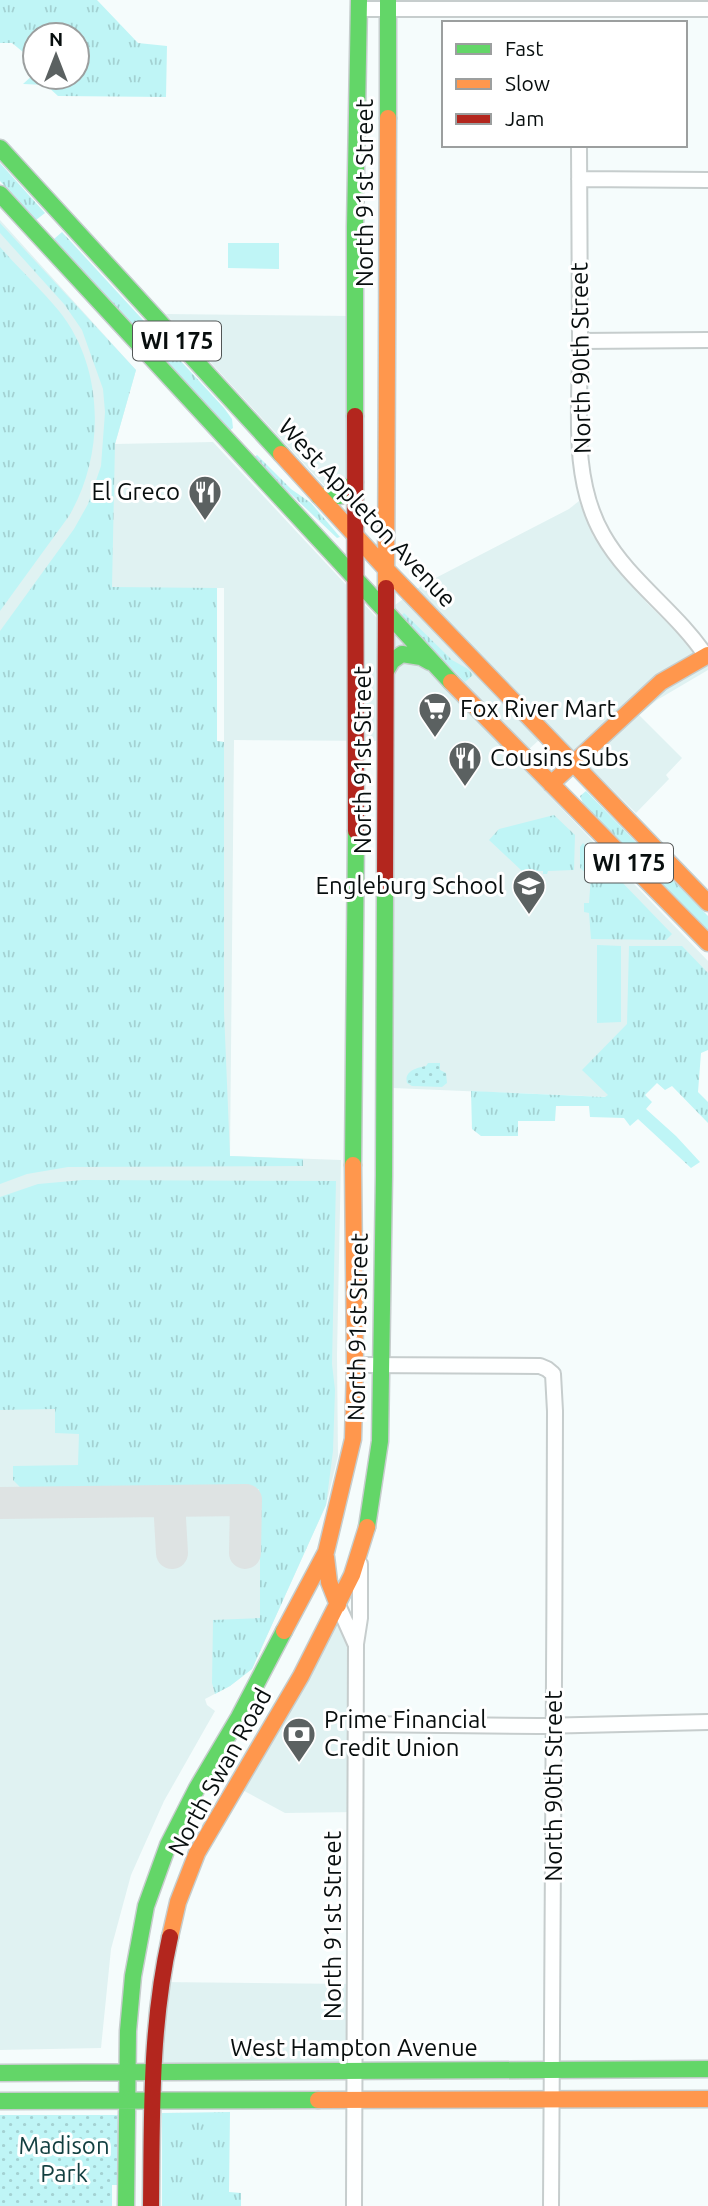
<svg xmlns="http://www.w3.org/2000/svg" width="708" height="2206" font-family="Ubuntu,sans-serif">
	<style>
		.built { fill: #e0f2f2; fill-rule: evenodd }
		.grass { fill: url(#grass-tufts) }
		.park { fill: url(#park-dots) }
		.pitch { fill: #bff5f6 }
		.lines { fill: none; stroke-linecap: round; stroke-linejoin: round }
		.taxiway { stroke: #dee3e3; stroke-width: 32 }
		.street-casing { stroke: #c6cdcd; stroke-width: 18 }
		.fast-casing { stroke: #c6cdcd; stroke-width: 19 }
		.slow-casing { stroke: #c6cdcd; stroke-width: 19 }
		.jam-casing { stroke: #c6cdcd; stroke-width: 19 }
		.street { stroke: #feffff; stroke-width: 14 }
		.fast { stroke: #63d668; stroke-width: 16 }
		.slow { stroke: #ff974d; stroke-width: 16 }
		.jam { stroke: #b3261e; stroke-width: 16 }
		.labels { text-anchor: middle; stroke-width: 6; stroke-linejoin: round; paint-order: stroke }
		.shield { fill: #fff; stroke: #525656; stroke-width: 2 }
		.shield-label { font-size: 23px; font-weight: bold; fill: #080e0e }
		.street-label { font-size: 24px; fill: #080e0e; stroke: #fff }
		.poi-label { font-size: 24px; fill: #080e0e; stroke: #fff; text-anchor: start }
		.park-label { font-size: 24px; fill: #113e3f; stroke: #fff }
	</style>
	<defs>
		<pattern id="grass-tufts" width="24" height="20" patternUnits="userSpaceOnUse" patternTransform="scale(1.75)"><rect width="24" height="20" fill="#bff5f6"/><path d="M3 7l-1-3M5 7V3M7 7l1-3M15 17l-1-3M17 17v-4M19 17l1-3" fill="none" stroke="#a3d1d2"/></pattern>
		<pattern id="park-dots" width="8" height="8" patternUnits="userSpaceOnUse" patternTransform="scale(1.75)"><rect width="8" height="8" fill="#bff5f6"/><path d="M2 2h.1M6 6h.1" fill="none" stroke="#a3d1d2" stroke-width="1.8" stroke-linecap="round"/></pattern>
	</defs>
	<rect width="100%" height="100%" fill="#f5fcfc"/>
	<!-- built -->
	<path class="built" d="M0 220 136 370 115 444 213 442 377 618 424 584 569 509 579 501 593 536 647 603 693 648 708 666V670L657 700 639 715 682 758 666 775 669 779 636 813 551 729 516 761 708 961V1022L609 1097 393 1088 394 741 234 740 230 1156 341 1160 337 1355 338 1456 326 1505 252 1669 230 1686 205 1699 207 1705 215 1711 164 1801 131 1875 111 1949 101 2048 0 2050ZM217 588H224V742L217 741Z
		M166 314 351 316 346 485 329 491Z
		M338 1605 356 1644V1812L285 1813 235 1786Z
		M160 1982 355 1984V2072H152Z"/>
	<!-- grass -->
	<path class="grass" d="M0 0H97L138 43 167 46 166 97 58 96 46 85 23 84 35 73V77H77V35H35V71L23 52 12 43H0Z
		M0 163 45 213 36 220 0 181Z
		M0 223 136 370 115 444 112 587 217 588V741L224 742V1011L230 1156 303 1159V1166L68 1167 27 1174 0 1184V631L74 529 88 504 101 466 105 412 103 389 82 330 64 304 0 233Z
		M62 232 224 408 232 419 233 428 229 431 54 239Z
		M0 247C19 269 41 289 59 311 105 368 105 455 69 516L0 611Z
		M257 455 291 489 311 503 340 537 337 538 253 458Z
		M404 613 452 660 468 669 473 675 465 682 401 616Z
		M586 791 708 916V934L585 808 580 796Z
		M554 815 575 835 574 870 548 871 547 874H543V871H522L489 840 499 829Z
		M583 843 610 871 607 874 586 873 580 868V847Z
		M591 876 617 877 672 934 666 940 591 939 589 913 584 912V903H589Z
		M629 946H682L708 973V1050L701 1053 698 1092 708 1102V1123L672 1086 665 1090 657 1083 645 1095 652 1102 646 1109 676 1136 700 1162 691 1168 638 1119 630 1126 624 1118 590 1117 589 1106H556L555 1121H518V1136H481L472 1129 471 1091 605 1097 608 1095 582 1070 627 1024Z
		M83 1180 336 1181 332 1364 335 1390 333 1451 326 1505 252 1669 230 1686 215 1694 212 1683 213 1620 260 1618V1553L257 1552 255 1512 260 1510 259 1489 20 1487 13 1480V1466L78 1465 79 1434 55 1433V1409L0 1410V1197L38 1184Z
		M230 2112 229 2192 241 2193V2206H162V2113Z"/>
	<!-- park -->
	<path class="park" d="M428 1063H440V1070L446 1073 447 1083 442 1087 412 1086 407 1083C404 1071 416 1068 426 1066Z
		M0 2115H128L127 2185H112V2206H0Z"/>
	<!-- pitch -->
	<path class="pitch" d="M228 243H279V269L228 268Z
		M597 945 621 946V1022L597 1023Z"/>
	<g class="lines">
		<!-- taxiway -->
		<path class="taxiway" d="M169 1501 172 1553
			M0 1503 246 1500 245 1553"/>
		<defs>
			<path id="street" d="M359 9H708
				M579 145C579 209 580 273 580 337 581 401 569 476 603 535 629 581 676 611 706 656
				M579 179 708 180
				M581 341 708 340
				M355 1365 540 1366 547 1369 553 1374 555 1411C554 1676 554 1941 551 2206
				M338 1605 355 1643
				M356 1724 539 1726 708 1722
				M354 2206 356 1644 360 1618V1564"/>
			<path id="fast" d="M388 118V0
				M0 148 281 454
				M0 194 451 682
				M355 416V227L359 0
				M319 496H340L355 482
				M386 671 392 661 402 654 421 657 430 662
				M353 1165 356 831
				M367 1527 380 1441 384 1175 385 887
				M0 2073 708 2069
				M0 2101 318 2100
				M126 2206 128 2031 133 1976 146 1906 168 1845 197 1788 239 1717 284 1631"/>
			<path id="slow" d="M281 454 385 568 708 903
				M386 588 388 118
				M451 682 708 943
				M551 784 661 682 708 655
				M326 1557 329 1582 338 1605
				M284 1631 326 1552 353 1439 355 1365 353 1165
				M170 1937 178 1902 197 1853 301 1676 352 1575 367 1527
				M318 2100 708 2099"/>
			<path id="jam" d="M355 416 356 831
				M385 887 386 588
				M151 2206C152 2114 150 2027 170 1937"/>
		</defs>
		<!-- street casing -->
		<use href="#street" class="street-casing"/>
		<!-- fast casing -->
		<use href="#fast" class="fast-casing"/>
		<!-- slow casing -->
		<use href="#slow" class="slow-casing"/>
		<!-- jam casing -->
		<use href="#jam" class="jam-casing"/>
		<!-- street -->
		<use href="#street" class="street"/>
		<!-- fast -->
		<use href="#fast" class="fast"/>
		<!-- slow -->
		<use href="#slow" class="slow"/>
		<!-- jam -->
		<use href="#jam" class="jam"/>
	</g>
	<!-- icons -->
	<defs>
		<symbol id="restaurant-pin" viewBox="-11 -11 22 30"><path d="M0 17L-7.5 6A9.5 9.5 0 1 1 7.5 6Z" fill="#5b6161" stroke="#fff"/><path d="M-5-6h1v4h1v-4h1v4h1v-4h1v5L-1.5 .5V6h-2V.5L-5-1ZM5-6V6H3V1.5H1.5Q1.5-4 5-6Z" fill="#fff"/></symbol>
		<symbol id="supermarket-pin" viewBox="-11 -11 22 30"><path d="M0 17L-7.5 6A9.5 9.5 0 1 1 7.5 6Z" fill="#5b6161" stroke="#fff"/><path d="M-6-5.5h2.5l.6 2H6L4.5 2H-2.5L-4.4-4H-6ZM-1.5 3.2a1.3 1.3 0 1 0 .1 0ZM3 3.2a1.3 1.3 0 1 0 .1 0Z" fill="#fff"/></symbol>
		<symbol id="school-pin" viewBox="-11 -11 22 30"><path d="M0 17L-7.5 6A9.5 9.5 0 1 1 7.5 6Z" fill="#5b6161" stroke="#fff"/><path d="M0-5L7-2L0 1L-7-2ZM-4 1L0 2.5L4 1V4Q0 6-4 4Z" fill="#fff"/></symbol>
		<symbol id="bank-pin" viewBox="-11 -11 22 30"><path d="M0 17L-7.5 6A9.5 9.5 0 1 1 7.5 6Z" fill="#5b6161" stroke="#fff"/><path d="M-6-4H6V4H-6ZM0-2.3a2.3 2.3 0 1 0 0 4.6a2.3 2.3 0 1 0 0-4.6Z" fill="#fff"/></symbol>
	</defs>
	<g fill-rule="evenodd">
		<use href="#restaurant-pin" x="186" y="473" width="38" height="52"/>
		<use href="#supermarket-pin" x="416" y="690" width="38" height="52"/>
		<use href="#restaurant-pin" x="446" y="739" width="38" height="52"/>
		<use href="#school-pin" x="510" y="867" width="38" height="52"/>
		<use href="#bank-pin" x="280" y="1715" width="38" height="52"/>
	</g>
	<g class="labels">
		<!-- shield labels -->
		<g class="shield">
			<rect x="133" y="321.5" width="88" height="39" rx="5"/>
			<rect x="585" y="843.5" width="88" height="39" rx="5"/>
		</g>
		<g class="shield-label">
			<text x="177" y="349">WI 175</text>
			<text x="629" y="871">WI 175</text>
		</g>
		<!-- street labels -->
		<g class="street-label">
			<text transform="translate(365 193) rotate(-90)" y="8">North 91st Street</text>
			<text transform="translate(581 358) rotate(-91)" y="8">North 90th Street</text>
			<text transform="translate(367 513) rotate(47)" y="8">West Appleton Avenue</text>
			<text transform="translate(363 760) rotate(-90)" y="8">North 91st Street</text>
			<text transform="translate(358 1327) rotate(-89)" y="8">North 91st Street</text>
			<text transform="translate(220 1772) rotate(-61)" y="8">North Swan Road</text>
			<text transform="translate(554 1786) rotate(-90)" y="8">North 90th Street</text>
			<text transform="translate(333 1925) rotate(-90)" y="8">North 91st Street</text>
			<text x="354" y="2056">West Hampton Avenue</text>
		</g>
		<!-- poi labels -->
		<g class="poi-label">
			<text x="180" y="500" text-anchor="end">El Greco</text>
			<text x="460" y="717">Fox River Mart</text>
			<text x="490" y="766">Cousins Subs</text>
			<text x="504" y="894" text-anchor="end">Engleburg School</text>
			<text x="324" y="1728">Prime Financial<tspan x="324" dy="28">Credit Union</tspan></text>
		</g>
		<!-- park labels -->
		<g class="park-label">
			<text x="64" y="2154">Madison<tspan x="64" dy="28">Park</tspan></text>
		</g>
	</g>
	<!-- legend -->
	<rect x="442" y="21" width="245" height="126" fill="#ffffff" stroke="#9c9f9f" stroke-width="2"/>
	<rect x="456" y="44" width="35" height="10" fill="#63d668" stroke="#9c9f9f" stroke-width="2"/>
	<text x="505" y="56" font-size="21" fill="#080e0e">Fast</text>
	<rect x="456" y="79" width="35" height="10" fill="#ff974d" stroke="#9c9f9f" stroke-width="2"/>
	<text x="505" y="91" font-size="21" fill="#080e0e">Slow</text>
	<rect x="456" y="114" width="35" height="10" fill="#b3261e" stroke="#9c9f9f" stroke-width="2"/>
	<text x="505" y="126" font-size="21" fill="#080e0e">Jam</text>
	<!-- north arrow -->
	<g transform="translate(56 56)"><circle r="33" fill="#ffffff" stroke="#9c9f9f" stroke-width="2"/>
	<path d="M0-5L12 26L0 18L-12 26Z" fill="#5b6161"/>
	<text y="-10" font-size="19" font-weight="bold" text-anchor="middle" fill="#080e0e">N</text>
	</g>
</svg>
